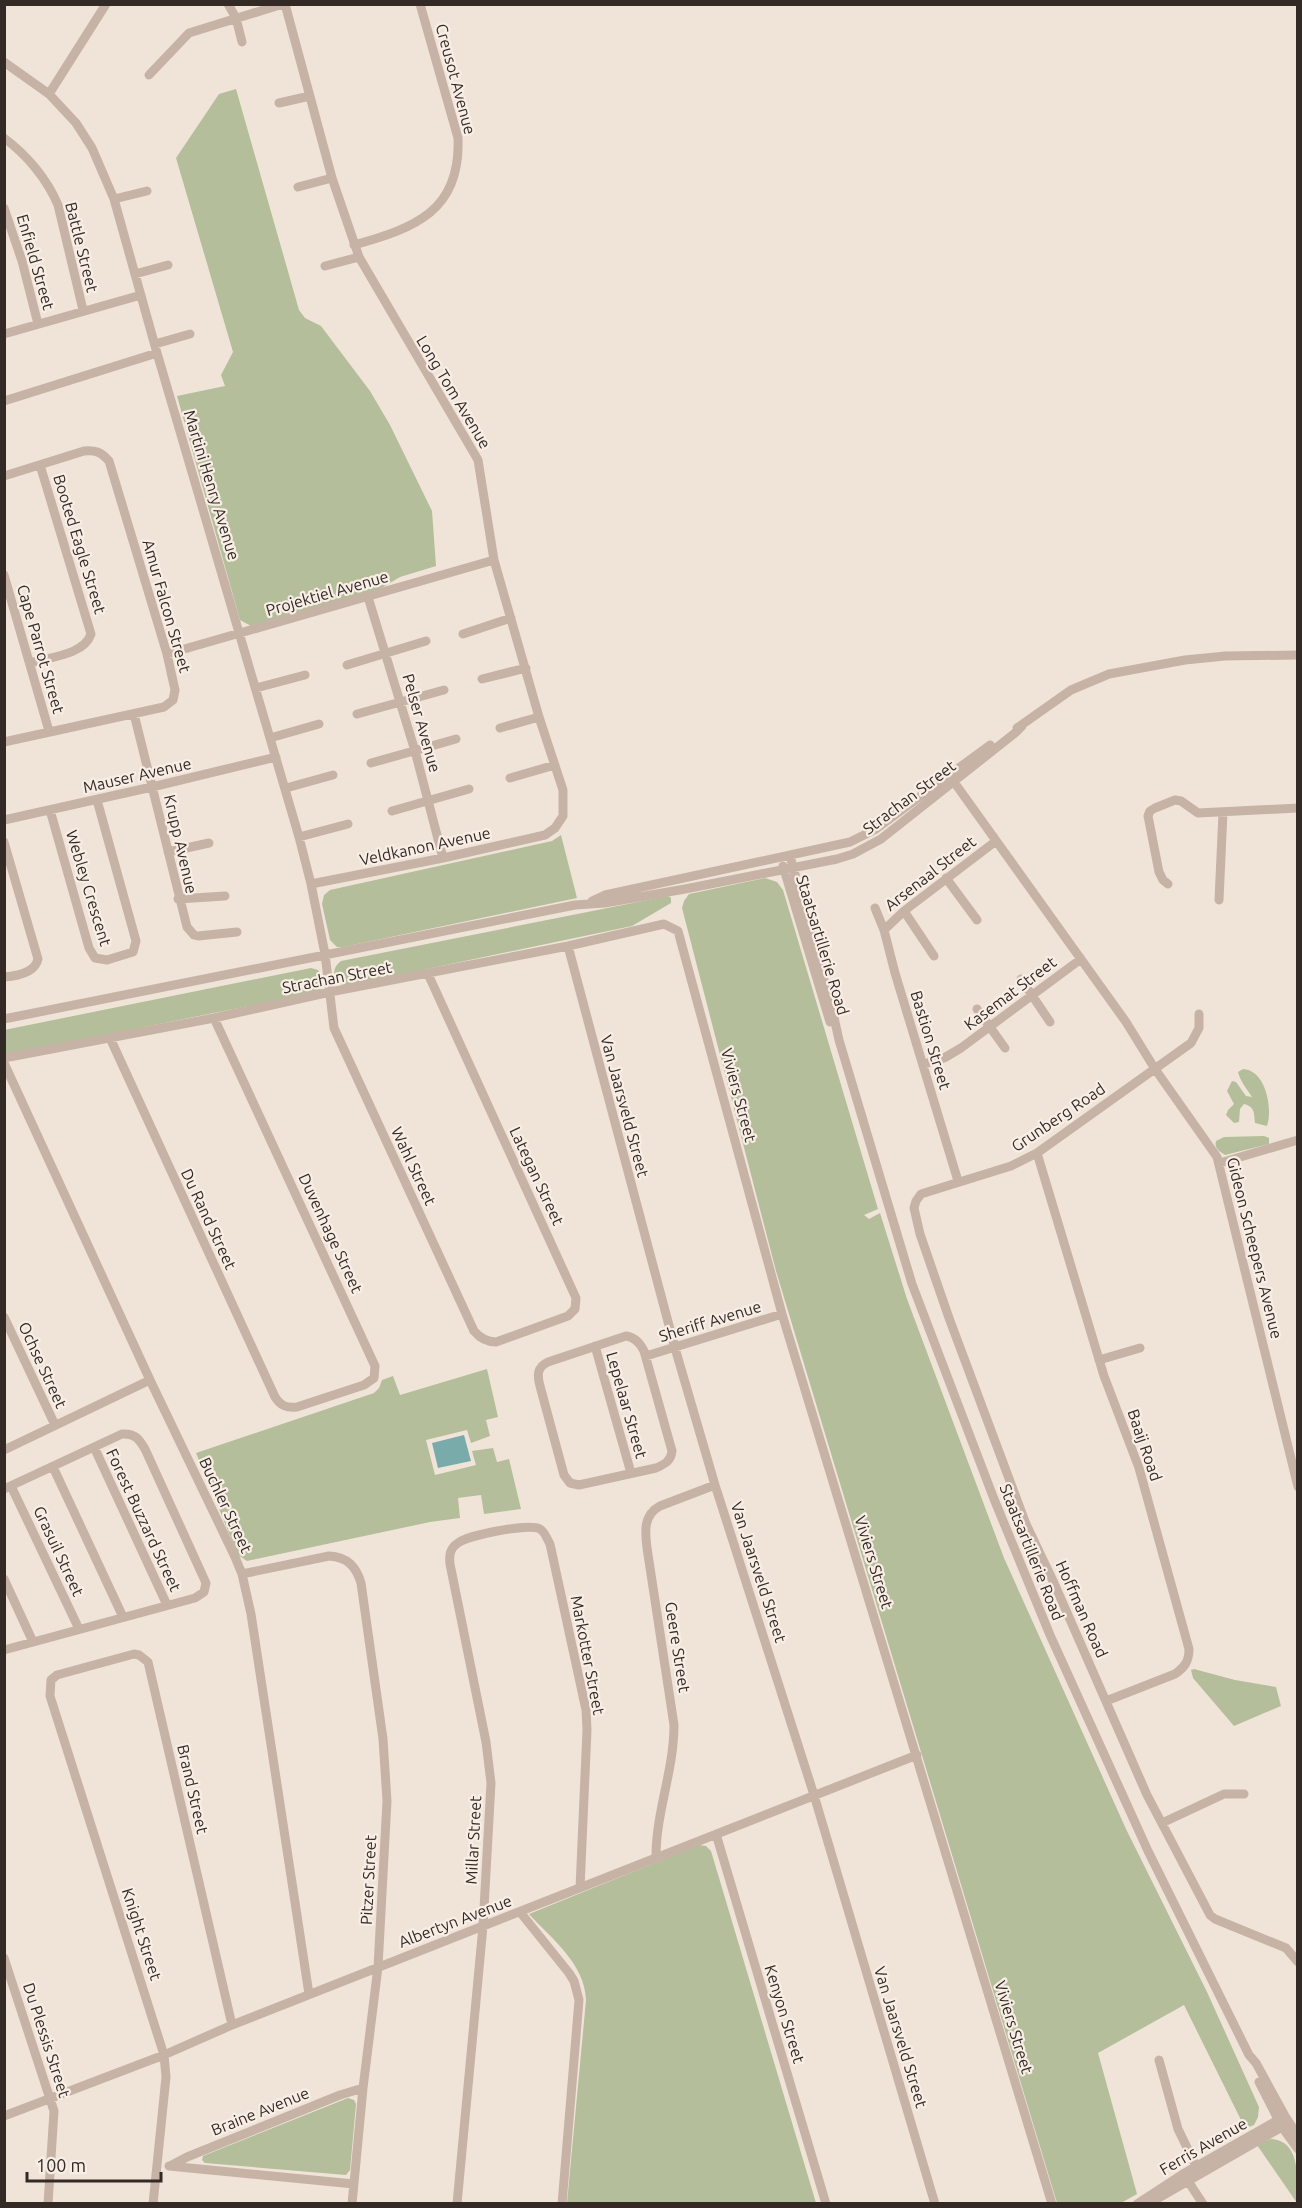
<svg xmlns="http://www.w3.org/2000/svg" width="1302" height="2208" font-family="Ubuntu,sans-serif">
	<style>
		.green { fill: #b4be9a }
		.water { fill: #79abaa }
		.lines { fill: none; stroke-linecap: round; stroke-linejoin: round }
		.minor { stroke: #c7b3a6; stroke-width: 9 }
		.labels { text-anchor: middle; stroke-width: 4.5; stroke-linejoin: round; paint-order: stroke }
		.street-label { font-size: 16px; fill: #332a26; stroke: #f8eee5 }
	</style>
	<rect width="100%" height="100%" fill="#f0e4d9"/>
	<!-- green -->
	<path class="green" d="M236 89 299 310 305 318 321 326 370 391 390 425 432 511 436 566 400 577 378 590 251 626 240 620 177 396 225 386 221 375 233 352 176 158 219 94Z
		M561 835 577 898 343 947H337L330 940 322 904 324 895 330 890 552 841Z
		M765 878 777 882 783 890 878 1209 864 1215 869 1219 880 1213 907 1299 1004 1558 1126 1829 1207 1992 1259 2107 1258 2117 1254 2125 1240 2130 1241 2120 1184 2005 1098 2053 1137 2194 1121 2203H1057L776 1271 682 908 684 901 689 894Z
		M668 896 671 898V903L632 926 346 986 338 983C332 975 333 967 341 961Z
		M311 968 318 970 322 975 323 986 318 992 5 1055 4 1030Z
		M1243 1069C1266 1070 1273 1109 1267 1126L1255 1123C1254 1113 1255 1107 1244 1104L1240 1109 1239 1122 1234 1123 1226 1115 1228 1110 1234 1104 1227 1091 1232 1081 1236 1082 1246 1096 1252 1097C1247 1089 1240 1081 1238 1072Z
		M1264 1136 1269 1138V1144L1225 1155C1219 1151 1214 1148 1216 1141L1224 1137Z
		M487 1369 498 1417 486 1420 490 1436 471 1443 467 1430 426 1440 435 1475 476 1465 472 1451 493 1448 497 1462 509 1459 521 1509 484 1514 481 1495 458 1498 460 1518 430 1522 247 1561 238 1555 196 1453 374 1393 379 1388 382 1380 393 1376 400 1395Z
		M1194 1669 1235 1680 1276 1687 1281 1706 1234 1726 1193 1678 1191 1670Z
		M699 1845 706 1846 711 1851 816 2203H567L586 2000C585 1964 552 1939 529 1914Z
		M348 2098 354 2100 356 2104 350 2170 346 2175 205 2163 202 2160 203 2156Z
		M1271 2139C1302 2141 1297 2181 1297 2203L1257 2145Z"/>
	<!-- water -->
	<path class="water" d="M464 1435 471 1461 438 1468 432 1443Z"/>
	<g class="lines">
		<!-- minor -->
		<path class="minor" d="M228 4 236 18 242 42
			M285 4 332 178 359 257 478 460 494 560 539 717 563 790V816L555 828 545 835 443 858 311 884
			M4 62 49 94 76 123 92 148 114 199 157 353 299 837 311 884 325 954 334 1028 474 1331C480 1338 486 1342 496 1342L568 1316 575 1309 576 1298 428 974
			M149 75 189 33 283 4
			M49 94 106 4
			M279 103 310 96
			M4 138C27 155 47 179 58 205L83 310
			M298 187 332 178
			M114 199 147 191
			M4 208 22 261 38 324
			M354 245C415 228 461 211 458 138L420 4
			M325 266 359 257
			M135 274 168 265
			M4 334 141 295
			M155 344 190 334
			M4 401 157 353
			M4 476 84 451C96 450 101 452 109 461L167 654 175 690 173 700 164 707 4 742
			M4 575 49 731
			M368 597 415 751 443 858
			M463 634 511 618
			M167 654 494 560
			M30 663C50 657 84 655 91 634L40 465
			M347 665 426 641
			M482 679 526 668
			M256 688 305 675
			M134 714 187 927 194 935 198 936 237 932
			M357 714 444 690
			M500 728 539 717
			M1017 728 1071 690 1109 674 1185 660 1225 656 1298 655
			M270 738 319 724
			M371 763 456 739
			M949 775 1126 1022 1155 1069 1217 1157 1298 1487
			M510 778 555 765
			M286 788 333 775
			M50 810 89 948 95 958 107 960 133 952 136 941 97 800
			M392 811 469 789
			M4 820 152 787 276 757
			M299 837 348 824
			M4 842 38 959C35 973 17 976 4 977
			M168 852 209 843
			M790 856 833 1013 839 1040 912 1284 994 1499 1050 1635 1148 1851 1249 2055 1256 2063 1285 2116 1298 2136
			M783 866 830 1022
			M946 878 977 920
			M1168 884 1163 880 1159 872 1148 816 1150 811 1155 808 1175 800 1181 801 1198 813 1298 808
			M178 899 225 896
			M1219 900 1223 812
			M592 901 605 895 850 842 876 829 990 745
			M875 908 884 930 895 973 958 1181
			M904 911 934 956
			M884 930 904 911 996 841
			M568 946 675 1348 715 1485 814 1795 935 2204
			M1021 979 1050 1022
			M977 1009 1005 1048
			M1199 1014V1028L1191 1043 1037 1153 1011 1166 921 1194 916 1201 914 1208 920 1234 949 1318 1026 1524 1054 1583 1147 1795 1210 1915 1215 1919 1286 1948 1298 1962
			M4 1019 575 905 605 903 685 889 837 859 853 854 881 839 1015 733 1022 726
			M110 1038 275 1397C281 1406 286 1408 297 1407L364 1385 374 1378 375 1366 214 1018
			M4 1058 214 1018 330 992 568 946 664 924 678 931 782 1314 1052 2204
			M4 1063 150 1380 235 1557 242 1574 251 1614 309 1994
			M924 1064 944 1058 961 1048 1081 959
			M1037 1153 1104 1376 1139 1468 1189 1649C1189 1661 1185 1667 1175 1674L1106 1701
			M1220 1163 1298 1140
			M4 1317 55 1425
			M626 1336C635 1337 640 1343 644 1351L672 1451C671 1461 665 1464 656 1468L579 1485 570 1483 564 1475 540 1386C537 1375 537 1367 548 1362Z
			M595 1346 631 1473
			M646 1356 782 1314
			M1099 1360 1140 1348
			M94 1447 167 1605
			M4 1450 150 1380
			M53 1467 123 1617
			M11 1486 79 1629
			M4 1489 122 1434C135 1433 139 1439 145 1449L206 1583 204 1592 195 1598 4 1650
			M242 1574 329 1556C347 1557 356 1566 361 1583L383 1739 387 1801 378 1967 363 2088 352 2204
			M4 1579 33 1642
			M1162 1823 1224 1794H1244
			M716 1834 826 2204
			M656 1856C656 1812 674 1770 674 1725L647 1548C645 1532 643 1515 660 1506L715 1485
			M520 1912 569 1973 574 1981 579 2000 562 2204
			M4 1958 54 2111 48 2204
			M1159 2060 1178 2129 1196 2166
			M1259 2082 1282 2127 1298 2149
			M4 2116 164 2055 232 2025 917 1755
			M169 2166 354 2184
			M170 2166 187 2157 340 2095 363 2088
			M1186 2178 1203 2204
			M153 2204 166 2077 164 2055 50 1696 51 1680 57 1675 134 1654 139 1655 148 1662 232 2025
			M457 2204 483 1926 491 1783 486 1742 450 1564C449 1555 450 1548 458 1543 468 1535 529 1523 540 1529 545 1532 547 1539 550 1544L586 1710 587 1730 580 1888
			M1137 2204 1183 2174 1285 2116
			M1148 2204 1289 2123"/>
	</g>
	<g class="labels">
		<!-- street labels -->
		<g class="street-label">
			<text transform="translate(456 79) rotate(75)" y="6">Creusot Avenue</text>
			<text transform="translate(82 247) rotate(76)" y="6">Battle Street</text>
			<text transform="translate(36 262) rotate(74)" y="6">Enfield Street</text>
			<text transform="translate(454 392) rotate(59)" y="6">Long Tom Avenue</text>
			<text transform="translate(212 485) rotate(73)" y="6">Martini Henry Avenue</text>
			<text transform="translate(80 544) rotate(73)" y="6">Booted Eagle Street</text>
			<text transform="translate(327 593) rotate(-16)" y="6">Projektiel Avenue</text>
			<text transform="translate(167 606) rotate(74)" y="6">Amur Falcon Street</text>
			<text transform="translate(41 649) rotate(74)" y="6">Cape Parrot Street</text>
			<text transform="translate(422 723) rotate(74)" y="6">Pelser Avenue</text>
			<text transform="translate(137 775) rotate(-13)" y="6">Mauser Avenue</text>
			<text transform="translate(909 797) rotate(-37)" y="6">Strachan Street</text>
			<text transform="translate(181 844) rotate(77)" y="6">Krupp Avenue</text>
			<text transform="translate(425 846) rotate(-12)" y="6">Veldkanon Avenue</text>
			<text transform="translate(930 873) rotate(-38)" y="6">Arsenaal Street</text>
			<text transform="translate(89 888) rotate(73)" y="6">Webley Crescent</text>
			<text transform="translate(823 945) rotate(73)" y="6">Staatsartillerie Road</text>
			<text transform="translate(337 977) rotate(-11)" y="6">Strachan Street</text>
			<text transform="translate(1010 993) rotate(-37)" y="6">Kasemat Street</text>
			<text transform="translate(931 1040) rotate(73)" y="6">Bastion Street</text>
			<text transform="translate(739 1095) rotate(75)" y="6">Viviers Street</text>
			<text transform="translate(625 1106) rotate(75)" y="6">Van Jaarsveld Street</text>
			<text transform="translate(1058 1117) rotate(-34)" y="6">Grunberg Road</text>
			<text transform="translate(414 1166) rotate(65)" y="6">Wahl Street</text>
			<text transform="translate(537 1176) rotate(65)" y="6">Lategan Street</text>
			<text transform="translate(209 1219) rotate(65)" y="6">Du Rand Street</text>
			<text transform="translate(331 1233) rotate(65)" y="6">Duvenhage Street</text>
			<text transform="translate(1255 1248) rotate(76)" y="6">Gideon Scheepers Avenue</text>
			<text transform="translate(710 1321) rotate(-17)" y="6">Sheriff Avenue</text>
			<text transform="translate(43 1365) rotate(65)" y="6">Ochse Street</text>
			<text transform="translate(627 1405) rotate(74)" y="6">Lepelaar Street</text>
			<text transform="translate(1145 1445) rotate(71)" y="6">Baaij Road</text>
			<text transform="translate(226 1505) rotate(65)" y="6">Buchler Street</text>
			<text transform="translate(144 1520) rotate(65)" y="6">Forest Buzzard Street</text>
			<text transform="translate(59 1551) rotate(65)" y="6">Grasuil Street</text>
			<text transform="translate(1032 1552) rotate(68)" y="6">Staatsartillerie Road</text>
			<text transform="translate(874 1562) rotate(73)" y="6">Viviers Street</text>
			<text transform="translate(759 1572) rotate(72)" y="6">Van Jaarsveld Street</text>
			<text transform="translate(1082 1609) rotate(66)" y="6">Hoffman Road</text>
			<text transform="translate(678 1647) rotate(81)" y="6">Geere Street</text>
			<text transform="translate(588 1655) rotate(79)" y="6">Markotter Street</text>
			<text transform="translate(193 1789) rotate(77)" y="6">Brand Street</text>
			<text transform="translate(473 1840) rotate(-87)" y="6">Millar Street</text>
			<text transform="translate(368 1880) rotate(-87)" y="6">Pitzer Street</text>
			<text transform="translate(455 1921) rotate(-21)" y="6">Albertyn Avenue</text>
			<text transform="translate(142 1934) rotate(72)" y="6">Knight Street</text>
			<text transform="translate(785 2014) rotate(73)" y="6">Kenyon Street</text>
			<text transform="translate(1014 2027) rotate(73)" y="6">Viviers Street</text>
			<text transform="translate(901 2037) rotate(73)" y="6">Van Jaarsveld Street</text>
			<text transform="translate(47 2040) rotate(72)" y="6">Du Plessis Street</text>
			<text transform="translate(260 2111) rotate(-22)" y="6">Braine Avenue</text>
			<text transform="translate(1203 2146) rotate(-30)" y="6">Ferris Avenue</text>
		</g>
	</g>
	<!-- border -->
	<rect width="1302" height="2208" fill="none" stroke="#332a26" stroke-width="12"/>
	<!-- scale -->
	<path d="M27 2172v9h134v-9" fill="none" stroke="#332a26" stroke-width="3"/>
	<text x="36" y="2172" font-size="18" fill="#332a26" stroke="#f8eee5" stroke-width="4.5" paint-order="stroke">100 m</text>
</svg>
